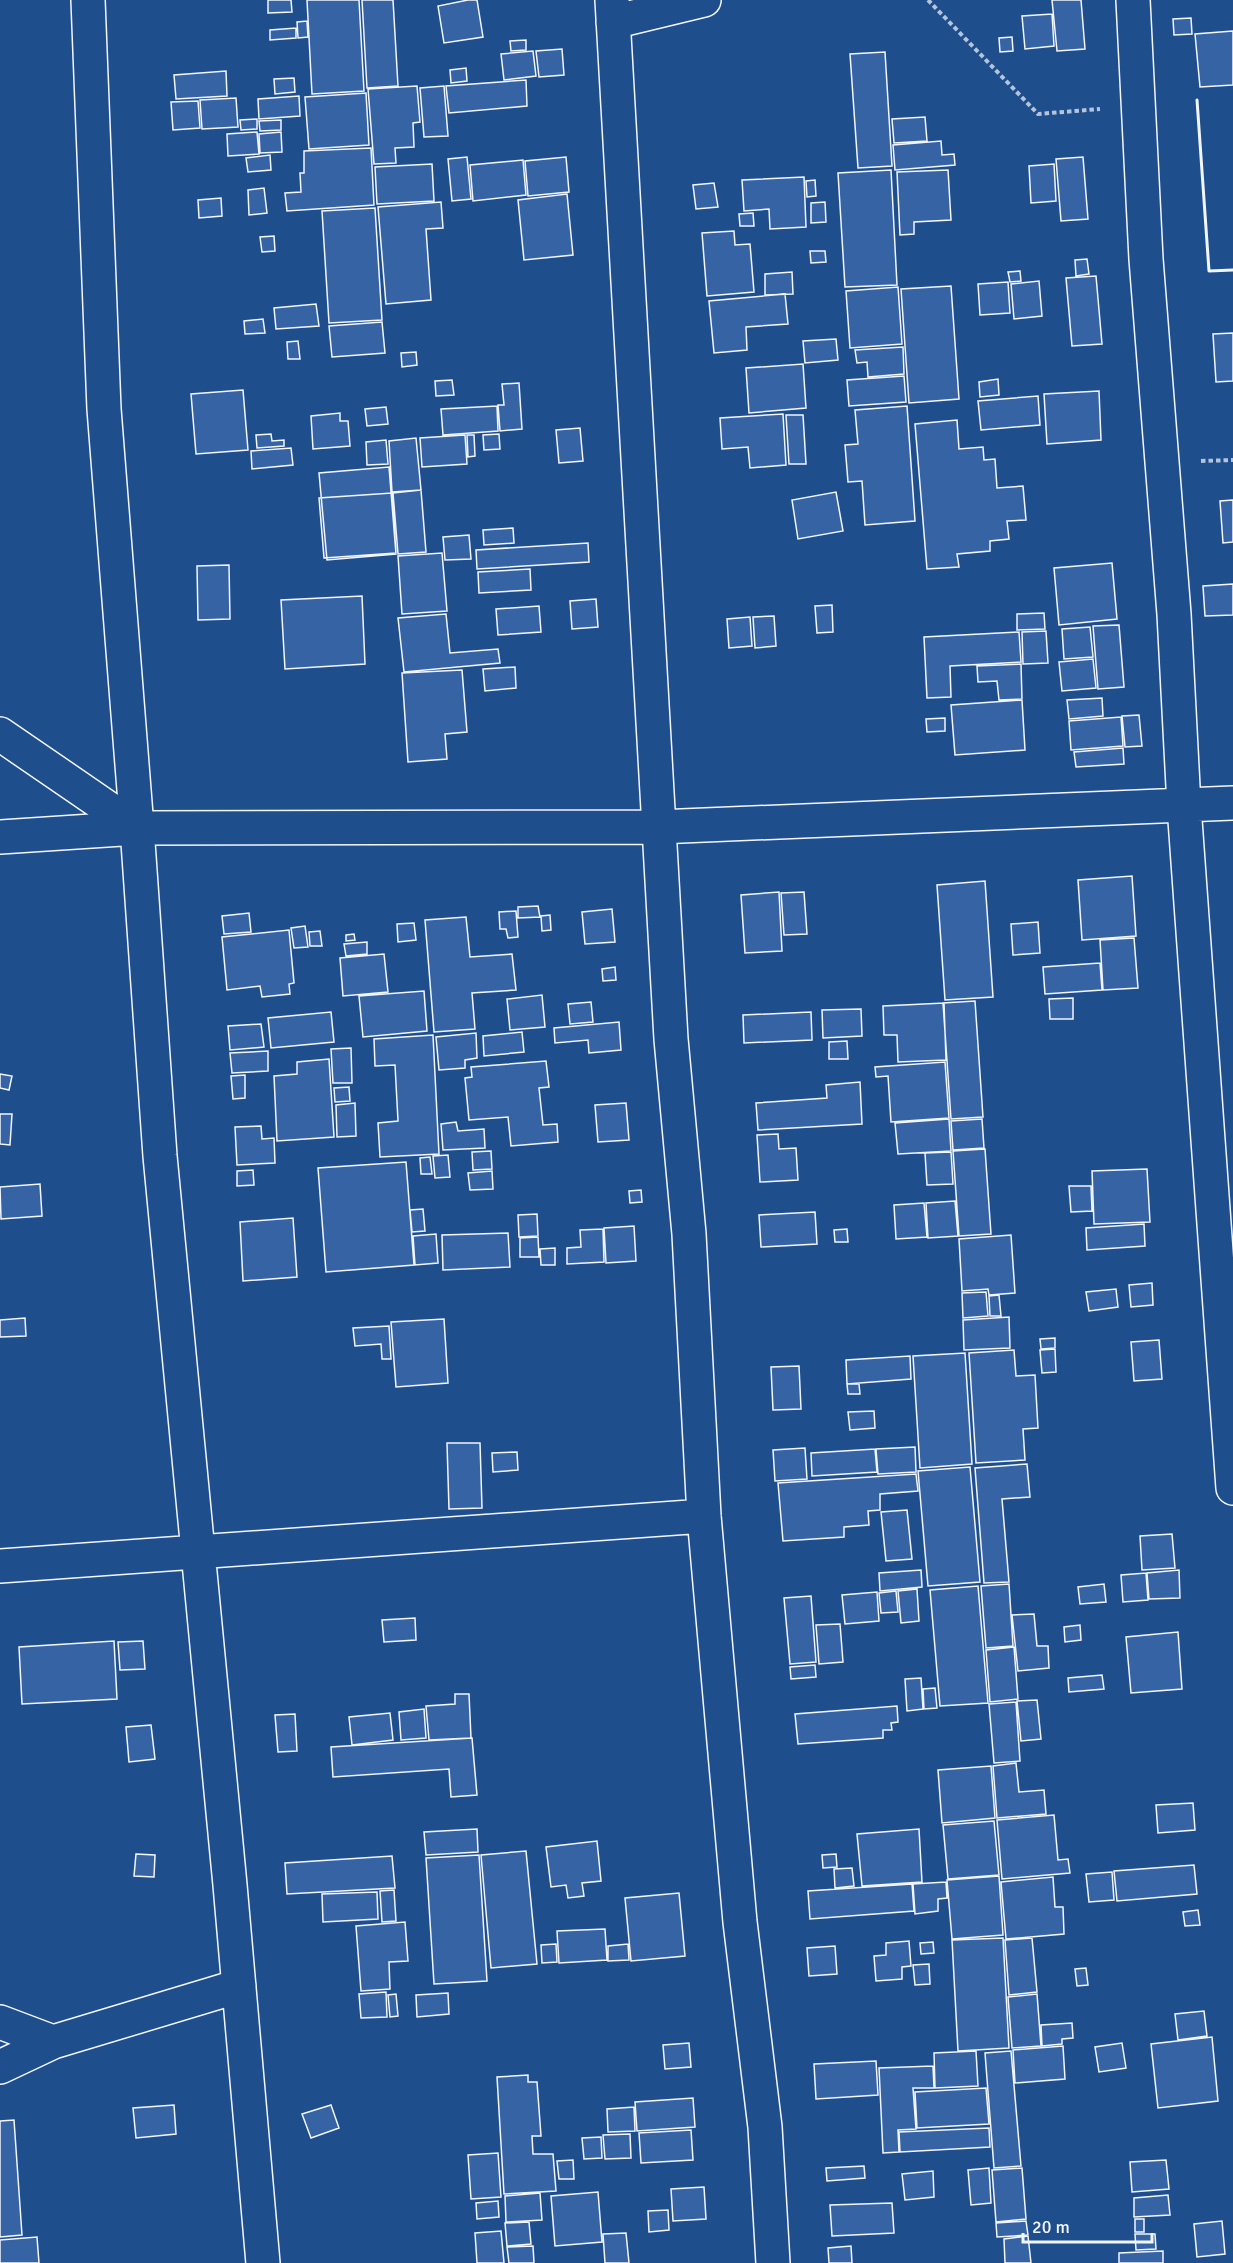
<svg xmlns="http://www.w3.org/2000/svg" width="1233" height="2263" font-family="Signika,sans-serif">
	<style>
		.building { fill: #3563a3; stroke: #f2f6ff; stroke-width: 1.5 }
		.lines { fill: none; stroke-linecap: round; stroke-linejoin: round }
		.minor-casing { stroke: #f2f6ff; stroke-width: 36 }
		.path { stroke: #b3c4dc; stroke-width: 4; stroke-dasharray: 4.5 3; stroke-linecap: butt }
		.minor { stroke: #1f4e8c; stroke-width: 33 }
		.wall { stroke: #f2f6ff; stroke-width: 3 }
	</style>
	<rect width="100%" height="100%" fill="#1f4e8c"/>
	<!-- building -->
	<path class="building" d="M268 0H291L292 12 268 13Z
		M307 0H359L364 91 312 94Z
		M362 0H393L398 86 367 88Z
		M468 0H477L483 37 444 43 438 6Z
		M1052 0H1081L1085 49 1057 51Z
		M1052 14 1054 46 1025 49 1022 16Z
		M1191 18 1192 34 1174 35 1173 19Z
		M307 21 308 37 298 38 297 22Z
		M296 28V38L270 40V30Z
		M1233 31V85L1200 87 1195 34Z
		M1012 37 1013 51 1000 52 999 38Z
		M526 40V50L511 51 510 41Z
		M562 49 564 75 539 77 536 51Z
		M533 51 536 76 504 80 501 54Z
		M885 52 892 166 858 168 850 54Z
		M466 68 467 81 451 83 450 70Z
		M226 71 227 96 176 99 174 75Z
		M294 78 295 92 275 94 274 79Z
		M526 80 527 106 449 113 446 86Z
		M417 86 420 122 413 123 414 147 395 148 396 163 374 164 368 89Z
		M444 86 448 136 424 137 420 88Z
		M366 93 369 145 309 149 305 97Z
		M299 96 300 116 259 119 258 99Z
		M236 98 238 127 202 129 200 100Z
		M198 101 200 128 173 130 171 102Z
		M925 117 927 141 894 143 892 119Z
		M257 119V129L241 130 240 120Z
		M281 120V130L260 131 259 121Z
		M257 132 259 154 228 156 227 134Z
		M281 132 282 152 260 153 259 134Z
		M941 141 942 155 954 154 955 165 895 170 893 145Z
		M371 148 374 205 287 211 285 193 301 192 300 173H304V151Z
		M270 155 271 170 248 172 246 158Z
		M467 157 471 199 452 201 448 159Z
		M566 157 569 192 528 196 525 161Z
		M1083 157 1088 219 1061 221 1056 159Z
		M523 160 526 195 473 201 470 165Z
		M432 164 434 201 377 204 375 167Z
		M1054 164 1056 201 1031 203 1029 166Z
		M891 170 897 285 845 287 838 173Z
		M948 170 951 220 914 222V234L900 235 897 172Z
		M804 177 806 227 770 229 769 209 744 211 742 180Z
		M815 180 816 196 807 197 806 181Z
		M714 183 718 207 696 209 693 185Z
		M264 188 267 213 249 215 248 190Z
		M567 194 573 255 524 260 518 200Z
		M221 198 222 216 199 218 198 200Z
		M441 202 443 228 426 229 431 300 386 304 378 207Z
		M825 202 826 222 811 223V203Z
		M375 208 382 320 329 323 322 211Z
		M753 213 754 226H740L739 214Z
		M734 231 735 245 750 244 754 292 707 296 702 233Z
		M274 236 275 251 262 252 260 237Z
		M810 251H825L826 262 811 263Z
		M1087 259 1089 274 1076 276 1075 260Z
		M1020 271 1021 281 1010 282 1008 272Z
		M792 272 793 294 765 295V274Z
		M1096 276 1102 344 1072 346 1066 278Z
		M1039 281 1042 316 1014 319 1011 284Z
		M1008 282 1010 313 980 315 978 284Z
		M951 286 959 399 909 403 901 289Z
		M898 287 902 344 850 348 846 291Z
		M785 294 788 324 746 327 747 350 714 353 709 301Z
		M316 304 319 326 276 329 274 308Z
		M263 319 265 333 245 334 244 321Z
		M382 322 385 353 332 357 329 326Z
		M1233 333V381L1216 382 1213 334Z
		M836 339 838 360 805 363 803 341Z
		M298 341 300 359H288L287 342Z
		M903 347 904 374 868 377 867 362 857 363 855 350Z
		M416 352 417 365 402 367 401 353Z
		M803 364 806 408 749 413 746 368Z
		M904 376 906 402 849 406 847 380Z
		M998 379 999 395 980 397 979 382Z
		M452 380 454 395 436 396 435 381Z
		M519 383 522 429 500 431 498 405H504L502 384Z
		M243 390 248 450 196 454 191 394Z
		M1099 391 1101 440 1047 444 1044 394Z
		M1038 396 1040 425 981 430 978 401Z
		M497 406 498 431 443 435 441 409Z
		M907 406 915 521 865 525 862 481 848 482 845 445 858 444 855 410Z
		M386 407 388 424 367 426 365 409Z
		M340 413V421H348L350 446 313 449 311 416Z
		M783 414 786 465 750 468 748 447 722 449 720 418Z
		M786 415H803L806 464H789Z
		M957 420 959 449 983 447 984 460 995 459 997 488 1023 486 1026 520 1007 521 1009 539 990 541V551L957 554 959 567 927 569 915 424Z
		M580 428 583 461 559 463 556 430Z
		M271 434 272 441 284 440V446L257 448 256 435Z
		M499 434 500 449 484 450 483 435Z
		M465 435 467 464 422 467 420 438Z
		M467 435H474L475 456 468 457Z
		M416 438 421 490 392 492 389 441Z
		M386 440 388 464 367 465 366 442Z
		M291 448 293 465 252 469 251 451Z
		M389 467 396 554 327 560 319 473Z
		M421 490 426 552 398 554 393 493Z
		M836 492 843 531 798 539 792 500Z
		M392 493 396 553 324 558 319 498Z
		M1233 500V542L1223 543 1220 501Z
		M513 528 514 543 484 545 483 530Z
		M469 535 471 559 445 560 443 537Z
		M588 543 589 562 477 569 476 550Z
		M442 553 447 611 402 614 398 556Z
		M1112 563 1117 619 1059 625 1054 568Z
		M229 565 230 619 198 620 197 566Z
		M530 569 531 590 479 593 478 572Z
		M1233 584V615L1205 616 1203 586Z
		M362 596 365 664 285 669 281 600Z
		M596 599 598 627 572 629 570 601Z
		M832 605 833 632 817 633 815 606Z
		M539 606 541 632 498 635 496 609Z
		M1044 613 1045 629 1017 630V614Z
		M446 614 450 653 498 649 500 663 404 672 398 618Z
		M774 616 776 646 755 648 753 617Z
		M750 617 752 646 729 648 727 619Z
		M1119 625 1124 687 1098 689 1093 626Z
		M1090 627 1093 657 1064 659 1062 629Z
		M1046 631 1048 663 1023 664 1022 632Z
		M1019 632 1021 662 950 666 951 697 927 698 924 637Z
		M1093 659 1096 688 1062 691 1059 662Z
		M1021 664 1022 699 999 700 997 681 978 682 977 666Z
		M515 667 516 688 485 691 483 669Z
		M462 670 467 732 445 734 447 759 408 762 402 673Z
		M1102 698 1103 716 1069 719 1067 700Z
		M1022 700 1025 750 955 755 951 705Z
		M1139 715 1142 746 1125 747 1122 716Z
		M1121 717 1123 746 1071 750 1069 721Z
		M945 718V731L927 732 926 719Z
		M1123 748 1124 764 1076 767 1074 752Z
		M1132 876 1136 936 1082 940 1078 880Z
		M985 881 993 997 945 1000 937 885Z
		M779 892 782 951 745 953 741 895Z
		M804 892 807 934 784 935 781 893Z
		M538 906 540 917 518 918V907Z
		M612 909 615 942 585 944 582 912Z
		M516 911 518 937 508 938 506 929H500L499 912Z
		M249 913 251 932 224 934 222 916Z
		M550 915 551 930 542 931 541 916Z
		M466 917 470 957 512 954 516 990 472 993 475 1029 434 1032 425 920Z
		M1038 922 1040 953 1013 955 1011 924Z
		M414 923 416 940 398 942 397 924Z
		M305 926 308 947 294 948 291 928Z
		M289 930 294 983 289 984 290 994 262 997 260 986 227 990 222 937Z
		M320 931 322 946H310L309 932Z
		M354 934 355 940 346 941V935Z
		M1134 938 1138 988 1103 990 1100 940Z
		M367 942V954L346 956 344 944Z
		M384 954 388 992 343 996 340 958Z
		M1100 963 1102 990 1045 994 1043 967Z
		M615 967 616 980 603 981 602 969Z
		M424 991 427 1031 363 1037 359 996Z
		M542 995 545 1027 510 1030 507 999Z
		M1073 998V1019H1050L1049 999Z
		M975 1001 983 1117 951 1119 943 1003Z
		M591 1002 593 1022 570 1024 568 1004Z
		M944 1003 946 1060 898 1062 897 1035H884L883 1006Z
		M861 1009 862 1036 823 1038 822 1010Z
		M331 1012 334 1042 271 1048 268 1018Z
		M811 1012 812 1040 744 1043 743 1015Z
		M619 1022 621 1050 589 1053 588 1040 555 1043 554 1028Z
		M261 1024 264 1047 230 1050 228 1026Z
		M522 1032 524 1052 484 1056 483 1036Z
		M476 1033 477 1058 465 1060V1068L439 1070 436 1037Z
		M433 1035 439 1154 380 1157 378 1123 398 1121 395 1065 375 1066 374 1039Z
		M847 1041 848 1059H829V1042Z
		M351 1048 352 1083H333L331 1049Z
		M268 1051V1071L232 1073 230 1053Z
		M329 1059 334 1137 277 1141 274 1076 297 1074V1062Z
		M546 1061 549 1087 539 1088 543 1125 557 1124 558 1142 511 1146 508 1117 469 1120 465 1078 472 1077 471 1067Z
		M945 1062 949 1118 891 1122 888 1076 876 1077 875 1067Z
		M0 1074 12 1076 9 1090 0 1088Z
		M245 1075V1098L233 1099 231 1076Z
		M860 1082 862 1124 758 1130 756 1103 827 1098 826 1085Z
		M349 1087 350 1101 335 1102 334 1088Z
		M355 1103 356 1136 337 1137 336 1105Z
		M626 1103 629 1140 598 1142 595 1105Z
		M0 1114H12L10 1145 0 1144Z
		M949 1119 951 1151 898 1154 895 1123Z
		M982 1119 984 1148 953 1150 951 1121Z
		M456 1122 458 1131 484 1129 485 1148 443 1150 441 1124Z
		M261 1126 262 1139 274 1138 275 1163 237 1165 235 1127Z
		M778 1134 779 1149 796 1148 798 1180 760 1182 757 1135Z
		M985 1149 991 1234 959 1236 953 1151Z
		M491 1151 492 1169 473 1170 472 1152Z
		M951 1152 953 1184 927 1185 925 1153Z
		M448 1155 450 1177 435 1178 433 1156Z
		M430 1157 432 1174H421L420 1158Z
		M406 1162 414 1265 326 1272 318 1168Z
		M1147 1169 1150 1222 1094 1224 1092 1171Z
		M253 1170 254 1185 237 1186V1171Z
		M492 1171 493 1189 470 1190 468 1173Z
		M40 1184 42 1216 1 1219 0 1187Z
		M1069 1186H1091L1092 1211 1071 1212Z
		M641 1190 642 1202 630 1203 629 1191Z
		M955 1201 958 1236 928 1238 926 1203Z
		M924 1203 927 1237 896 1239 894 1205Z
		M423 1209 425 1231 412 1232 410 1210Z
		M815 1212 817 1244 761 1247 759 1215Z
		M537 1214 538 1236 519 1237 518 1215Z
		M293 1218 297 1277 243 1281 240 1222Z
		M1144 1224 1145 1246 1087 1250 1086 1228Z
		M634 1226 636 1261 606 1263 604 1228Z
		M603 1229 604 1262 567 1264V1248L581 1247 580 1230Z
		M847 1229 848 1242H835L834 1230Z
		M508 1233 510 1267 443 1270 442 1235Z
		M436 1234 438 1263 415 1265 413 1236Z
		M1011 1235 1015 1293 989 1295 988 1289 962 1291 959 1239Z
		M538 1237 539 1257H520V1238Z
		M555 1248V1265H541L540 1249Z
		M1152 1283 1153 1305 1131 1307 1129 1285Z
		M1116 1289 1118 1307 1089 1311 1086 1292Z
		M986 1292 988 1316 963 1318 962 1293Z
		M999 1295 1001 1316H990L989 1296Z
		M1009 1317 1010 1348 964 1350 963 1320Z
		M25 1318 26 1336 0 1337V1320Z
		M444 1319 448 1383 396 1387 391 1322Z
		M389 1326 391 1359H382L381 1344 355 1346 353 1328Z
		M1055 1338V1348L1041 1349 1040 1339Z
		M1159 1340 1162 1379 1134 1381 1131 1342Z
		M1055 1349 1056 1372 1042 1373 1040 1350Z
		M1014 1350 1016 1376 1035 1375 1038 1428 1023 1429 1025 1460 976 1463 969 1353Z
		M965 1353 972 1464 920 1468 913 1356Z
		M910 1356 911 1379 847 1384 846 1360Z
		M799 1366 801 1409 773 1410 771 1367Z
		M847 1384H859L860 1394H848Z
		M874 1411 875 1428 850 1430 848 1412Z
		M447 1443H480L482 1508 449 1509Z
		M915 1447 916 1472 878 1474 876 1449Z
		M805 1448 807 1479 775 1481 773 1450Z
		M875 1449 877 1472 812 1476 811 1453Z
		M517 1452 518 1470 493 1472 492 1453Z
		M1027 1464 1030 1497 1002 1499 1009 1582 984 1583 975 1468Z
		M970 1467 980 1582 928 1586 918 1471Z
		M916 1474 918 1491 880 1494V1510L868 1511 869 1525 844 1527V1537L783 1541 778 1483Z
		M907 1510 912 1559 886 1561 881 1512Z
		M1172 1534 1175 1568 1142 1570 1140 1536Z
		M921 1570 922 1587 880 1591 879 1573Z
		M1179 1570 1180 1598 1149 1599 1147 1573Z
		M1146 1573 1148 1600 1123 1602 1121 1575Z
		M1009 1584 1013 1646 986 1648 981 1586Z
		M1104 1584 1106 1602 1080 1604 1078 1587Z
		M978 1586 988 1703 940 1706 930 1590Z
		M917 1589 919 1621 901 1623 898 1591Z
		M896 1591 898 1612 881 1613 879 1593Z
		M877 1592 879 1621 845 1624 842 1595Z
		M811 1596 816 1662 790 1664 784 1598Z
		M1034 1614 1037 1646H1048L1049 1668 1018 1671 1012 1615Z
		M415 1618 416 1640 384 1642 382 1620Z
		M840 1624 843 1662 819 1664 816 1625Z
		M1080 1625 1081 1640 1065 1642 1064 1627Z
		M1178 1632 1182 1689 1131 1693 1126 1637Z
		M114 1641 117 1699 22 1704 19 1647Z
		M143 1641 145 1669 120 1670 118 1642Z
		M1014 1647 1018 1699 990 1702 986 1650Z
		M815 1665 816 1677 791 1679 790 1667Z
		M1102 1675 1104 1689 1069 1692 1068 1678Z
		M921 1678 923 1709 907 1711 905 1679Z
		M935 1688 937 1708 924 1709 923 1689Z
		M455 1694H469L471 1738 429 1740 426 1706 455 1704Z
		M1037 1700 1041 1739 1021 1741 1017 1701Z
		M1016 1702 1020 1761 994 1763 989 1704Z
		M897 1706 898 1722 891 1723 892 1730H883V1738L798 1744 795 1714Z
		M424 1709 426 1738 401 1740 399 1712Z
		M390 1713 393 1740 352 1745 349 1717Z
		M295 1714 297 1751 278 1752 275 1715Z
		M151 1725 155 1759 129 1762 126 1727Z
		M472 1738 477 1795 451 1797 449 1769 333 1777 331 1747Z
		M1016 1763 1019 1792 1044 1790 1046 1814 997 1818 993 1766Z
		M991 1766 995 1818 942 1823 938 1770Z
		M1193 1803 1195 1830 1158 1833 1156 1805Z
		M1054 1815 1058 1860 1068 1859 1070 1873 1002 1879 997 1820Z
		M994 1821 999 1875 948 1879 943 1825Z
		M477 1829 478 1852 426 1855 424 1832Z
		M919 1829 922 1882 862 1886 857 1834Z
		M597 1841 601 1881 582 1883 584 1896 568 1898 566 1885 551 1887 546 1847Z
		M526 1851 537 1964 491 1968 481 1855Z
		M136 1854 155 1855 154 1877 134 1876Z
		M836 1854 837 1867 823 1868 822 1855Z
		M479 1855 487 1981 434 1984 426 1858Z
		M392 1856 395 1888 287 1894 285 1863Z
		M1194 1865 1197 1894 1117 1901 1114 1871Z
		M852 1868 854 1886 835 1888 834 1869Z
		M1112 1872 1114 1900 1089 1902 1086 1874Z
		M999 1876 1003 1935 952 1939 947 1880Z
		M1053 1877 1055 1907H1063L1064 1934 1006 1939 1001 1882Z
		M946 1882 947 1898 938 1899V1911L915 1914 913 1884Z
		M912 1884 914 1911 810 1919 808 1891Z
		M394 1890 396 1921 382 1922 380 1891Z
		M377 1892 378 1919 323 1922 322 1894Z
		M679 1893 685 1956 631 1961 625 1898Z
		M1198 1910 1200 1925 1185 1926 1183 1912Z
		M405 1922 408 1961 389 1962 390 1989 361 1991 356 1926Z
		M605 1929 607 1960 559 1963 557 1931Z
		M1003 1938 1009 2048 958 2051 952 1940Z
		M1032 1938 1037 1992 1009 1995 1005 1940Z
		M909 1941 911 1966 902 1967V1979L876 1981 874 1956 886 1955V1943Z
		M933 1942 934 1953 921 1954 920 1943Z
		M556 1944 557 1962 542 1963 541 1945Z
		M628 1944 629 1960 608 1961V1946Z
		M835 1946 837 1974 809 1976 807 1948Z
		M929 1964 930 1984 915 1985 913 1965Z
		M1086 1968 1088 1985 1077 1986 1075 1969Z
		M386 1992 387 2017 361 2018 359 1994Z
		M448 1993 449 2014 417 2017 416 1995Z
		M396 1994 398 2016 390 2017 388 1995Z
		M1037 1994 1041 2046 1012 2048 1008 1997Z
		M1204 2011 1207 2036 1178 2040 1175 2014Z
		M1072 2023 1073 2038 1062 2039V2044L1042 2046 1041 2025Z
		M1212 2037 1218 2101 1158 2108 1151 2044Z
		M689 2043 691 2067 665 2069 663 2045Z
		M1122 2043 1126 2068 1099 2072 1095 2047Z
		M1063 2046 1065 2079 1015 2083 1013 2050Z
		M976 2051 978 2086 935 2088 934 2053Z
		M1011 2051 1021 2166 994 2168 985 2053Z
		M876 2061 878 2095 816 2099 814 2064Z
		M933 2066 934 2088H913L916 2129 898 2130 899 2152 883 2153 879 2068Z
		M528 2075V2082H537L541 2136H532L533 2154H553L556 2191 504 2194 497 2077Z
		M986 2088 989 2124 917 2128 915 2092Z
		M693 2098 695 2127 637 2131 635 2102Z
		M174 2105 176 2134 136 2138 133 2108Z
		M331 2105 339 2128 311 2138 302 2114Z
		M634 2107 635 2131 608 2132 607 2109Z
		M14 2120 22 2235 0 2237V2121Z
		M989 2128 990 2147 900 2152 899 2132Z
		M691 2130 693 2160 641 2163 639 2133Z
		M630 2134 631 2158 605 2159 603 2135Z
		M601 2137 602 2158 584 2159 582 2138Z
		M498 2153 501 2197 471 2199 468 2155Z
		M573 2160 574 2179H559L557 2161Z
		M1166 2160 1169 2189 1132 2192 1130 2162Z
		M864 2166 865 2178 827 2181 826 2168Z
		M989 2168 991 2203 971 2205 968 2170Z
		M1022 2168 1026 2219 996 2222 992 2170Z
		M933 2171 934 2197 905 2200 902 2174Z
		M704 2187 706 2219 673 2221 671 2189Z
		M598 2192 602 2242 555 2246 551 2196Z
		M540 2193 542 2220 506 2222 505 2196Z
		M1168 2195 1170 2215 1134 2217V2198Z
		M498 2201 499 2217 477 2219 476 2203Z
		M892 2203 894 2233 832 2236 830 2205Z
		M668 2210 669 2230 649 2232 648 2211Z
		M1135 2219H1144V2232H1135Z
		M1026 2221 1028 2235 997 2237 996 2223Z
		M1222 2221 1225 2254 1197 2257 1194 2224Z
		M529 2222 531 2244 507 2246 505 2223Z
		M501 2231 504 2263H477L475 2233Z
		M626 2233 629 2263H605L603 2234Z
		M1135 2234H1155L1156 2249 1136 2250Z
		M1028 2236 1031 2263H1005L1004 2239Z
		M37 2237 39 2263H0V2240Z
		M533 2246 534 2263H509L507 2247Z
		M851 2246 852 2263H829L828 2248Z
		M1163 2251V2263H1119V2253Z"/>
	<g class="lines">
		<defs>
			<path id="minor" d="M88 0 104 409 137 828 160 1156 230 1885 263 2263
				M612 0 671 1039 689 1234 704 1516 740 1922 765 2127 773 2263
				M1133 0 1146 259 1174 614 1184 806 1233 1488
				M613 22 704 0
				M0 734 137 828
				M0 837 137 828 658 827 1233 803
				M0 1566 704 1516
				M0 2022 53 2042
				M0 2067 53 2042 239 1986"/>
		</defs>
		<!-- minor casing -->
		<use href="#minor" class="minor-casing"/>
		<!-- path -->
		<path class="path" d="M928 0 1038 114 1100 109
			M1201 461 1233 460"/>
		<!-- minor -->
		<use href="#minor" class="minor"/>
		<!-- wall -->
		<path class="wall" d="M1197 100 1209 271 1233 270"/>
	</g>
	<!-- scale -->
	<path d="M1023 2233v9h129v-9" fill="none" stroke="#f2f6ff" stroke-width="3"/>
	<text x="1032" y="2233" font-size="18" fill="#f2f6ff" stroke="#1f4e8c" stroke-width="4.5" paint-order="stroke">20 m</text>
</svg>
